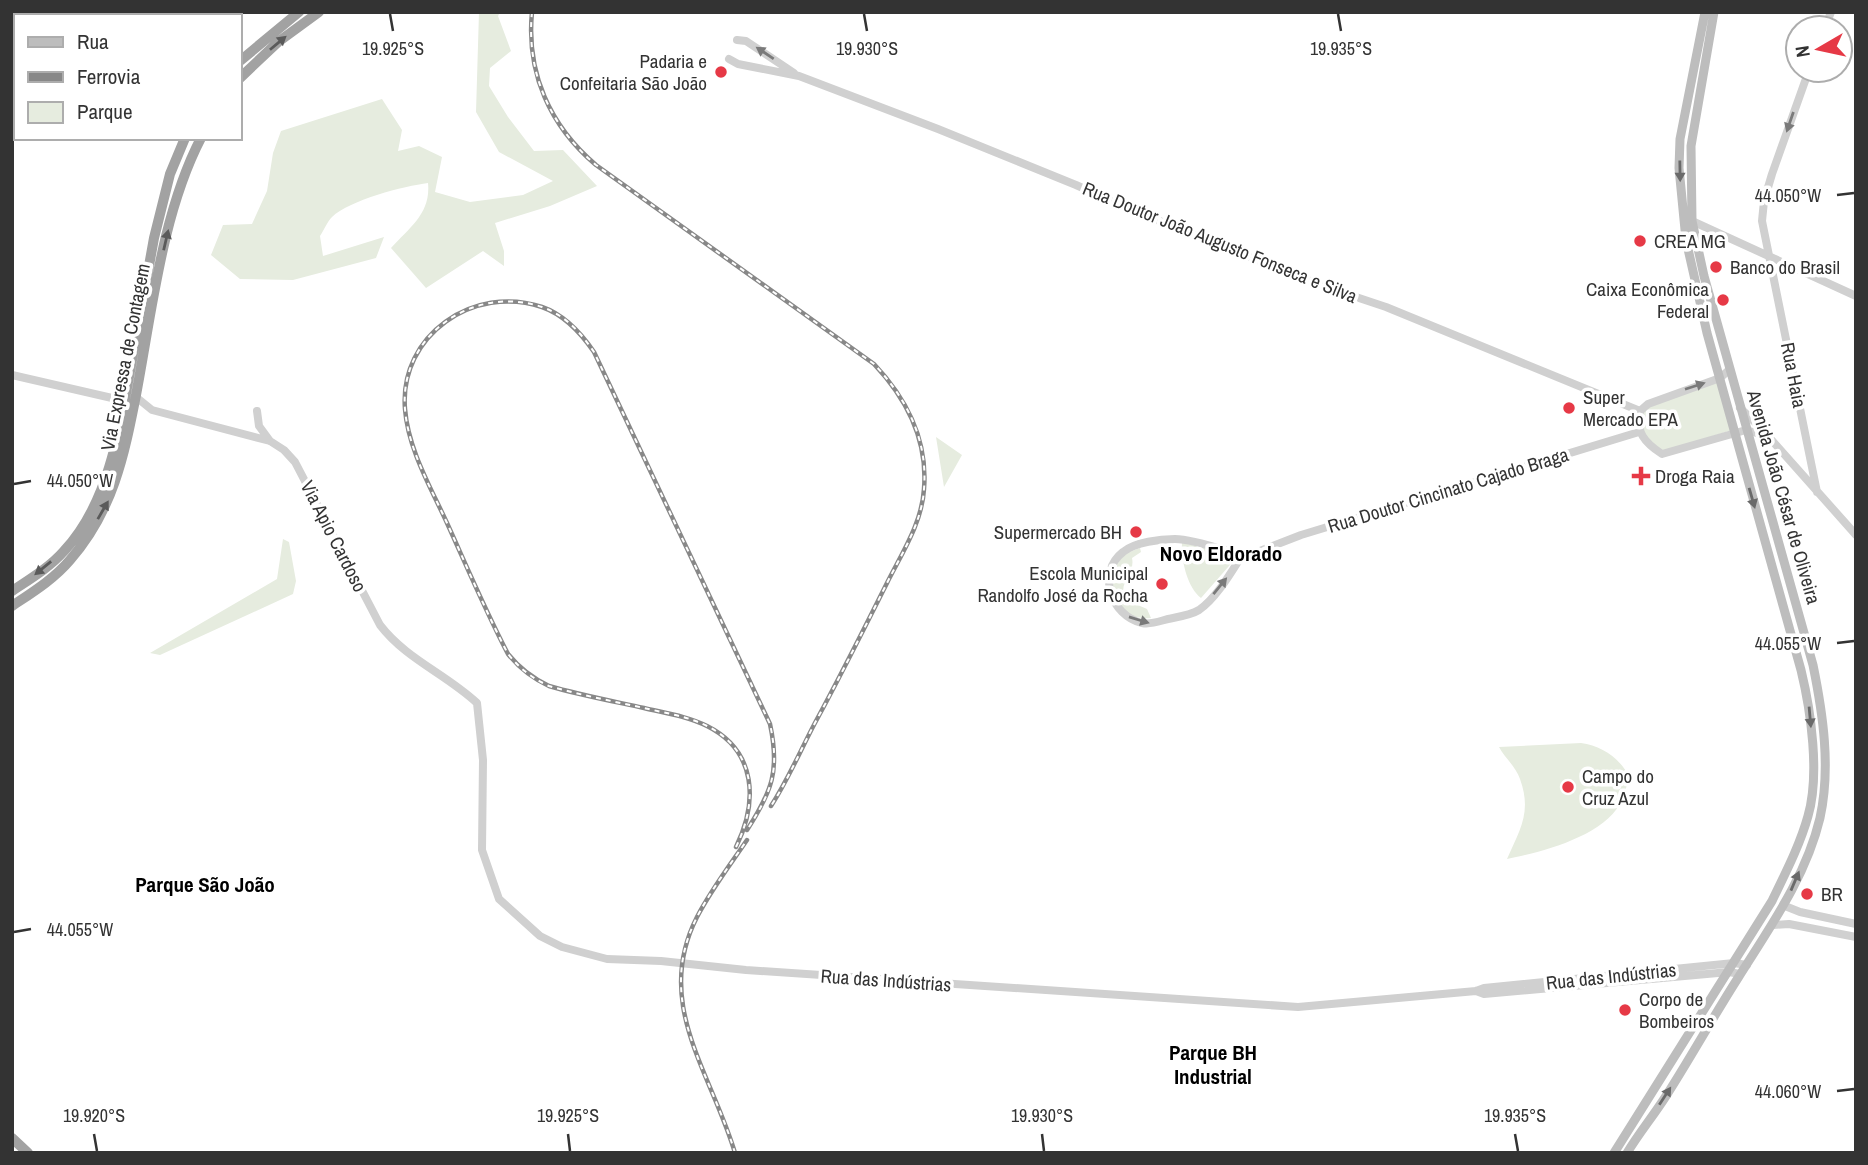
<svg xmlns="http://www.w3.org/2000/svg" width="1868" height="1165" font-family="'Archivo Narrow',sans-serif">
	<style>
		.green { fill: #e6ecdf }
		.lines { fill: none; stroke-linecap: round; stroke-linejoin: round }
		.tertiary { stroke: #d0d0d0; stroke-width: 8 }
		.secondary { stroke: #bdbdbd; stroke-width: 9 }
		.trunk { stroke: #a2a2a2; stroke-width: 10 }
		.rail-casing { stroke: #888; stroke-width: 4.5 }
		.rail { stroke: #fff; stroke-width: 2; stroke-dasharray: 5; stroke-linecap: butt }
		.oneway { fill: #5a5a5a }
		.oneway2 { fill: #7a7a7a }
		.oneway3 { fill: #6a6a6a }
		.ticks { fill: none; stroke: #333; stroke-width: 2.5 }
		.poi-dot { fill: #e63946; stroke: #fff; stroke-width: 2.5 }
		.labels { text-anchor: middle; stroke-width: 7; stroke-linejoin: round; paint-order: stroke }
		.poi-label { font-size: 19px; fill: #333; stroke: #fff; text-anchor: start }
		.street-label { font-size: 19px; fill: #333; stroke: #fff }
		.neighbourhood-label { font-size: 21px; font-weight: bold; fill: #000; stroke: #fff }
		.ticks-label { font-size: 18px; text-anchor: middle; fill: #333; stroke: #fff; stroke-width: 7; stroke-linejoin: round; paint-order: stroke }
	</style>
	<rect width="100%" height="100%" fill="#fff"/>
	<!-- green -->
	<path class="green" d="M479 12H500L498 16 511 51 490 68 489 86 508 117 534 151 563 150 597 186 550 206 495 223 504 251V266L483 251 426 288 391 248C410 227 431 213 428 183 404 186 350 200 332 217 327 222 324 230 320 236L323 256 384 237 376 258 293 280 240 279 211 255 223 225 252 224 267 191 273 153 281 131 382 99 402 130 398 151 419 146 442 157 435 192 470 202 523 195 553 181 499 152 476 112Z
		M1717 380 1732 430 1662 452 1641 433 1643 409Z
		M936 437 962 455 944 487Z
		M283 539 289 542 296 581 293 594 160 655 150 653 277 579Z
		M1182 542 1235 555 1236 558 1201 598C1187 587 1181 560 1182 542Z
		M1140 548 1141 552 1132 558C1137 580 1101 591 1147 609L1151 618C1122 621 1107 595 1115 570 1117 564 1120 558 1124 555 1128 552 1135 550 1140 548Z
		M1581 743C1602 746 1620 758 1630 778 1626 786 1624 796 1620 804 1601 837 1542 852 1507 859 1520 830 1532 812 1520 779 1516 767 1505 758 1499 747Z"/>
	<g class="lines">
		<!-- tertiary -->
		<path class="tertiary" d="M1825 28 1831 12
			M737 40 746 41 794 73
			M729 59 738 64 799 76 938 129 1076 185 1132 210 1320 285 1386 307 1640 411
			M1809 70 1772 174 1764 201 1762 221 1817 492
			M1692 221 1856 296
			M1729 370 1720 378 1648 404 1640 411C1635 432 1645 443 1662 454L1746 430 1767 436
			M12 375 125 401
			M136 397 152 410 270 441 284 450 295 462 380 625C406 659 446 674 477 703L483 760 482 850 499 899 540 936 562 947 607 959 661 961 746 970 1298 1007 1476 991 1484 988 1734 963 1747 965
			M1740 408 1760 427 1856 535
			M257 411 259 426 270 441
			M1237 554C1220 549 1193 539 1175 539 1161 539 1135 542 1123 552 1096 573 1111 616 1142 623 1151 625 1160 621 1168 619 1178 617 1191 615 1199 610 1215 599 1229 576 1239 560
			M1247 556 1301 535 1639 432
			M1785 906 1800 912 1856 924
			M1773 925 1789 924 1856 937
			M1476 991 1484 994 1729 972 1740 974"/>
		<!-- secondary -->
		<path class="secondary" d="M1614 1153 1772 901C1785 874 1800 845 1808 816 1820 775 1811 711 1801 670L1707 333 1686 240 1679 168 1680 139 1705 12
			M1627 1153C1639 1133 1654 1115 1666 1096 1691 1057 1713 1017 1738 978 1770 927 1806 877 1820 818 1831 768 1823 714 1813 665L1704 276 1692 221 1691 146 1714 12"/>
		<!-- trunk -->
		<path class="trunk" d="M240 61 299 12
			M240 78 278 42 319 12
			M12 591C30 579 50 567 64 551 97 516 111 467 121 421L154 238 170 174 185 138
			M12 606C33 592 54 579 70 560 113 511 124 456 136 395 152 311 162 213 201 138
			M12 1138 28 1153"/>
		<defs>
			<path id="rail" d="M532 12C526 73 550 126 596 165L874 364C907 399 928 440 924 489 922 523 902 553 887 583 864 629 841 675 816 721 801 749 789 778 771 806
				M736 847C758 802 757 751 707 726 687 716 665 713 644 708 612 701 580 695 549 686 532 678 520 669 508 654 486 612 467 567 447 523 431 488 408 449 405 409 399 335 474 284 542 307 565 315 581 333 594 352L770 724C780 771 772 791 747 830
				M735 1153C711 1072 653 1003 697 917 711 890 730 865 747 840"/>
		</defs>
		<!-- rail casing -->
		<use href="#rail" class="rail-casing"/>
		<!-- rail -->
		<use href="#rail" class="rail"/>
	</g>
	<!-- one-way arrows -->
	<defs><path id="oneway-solid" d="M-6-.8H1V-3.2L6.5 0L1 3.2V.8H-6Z" transform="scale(1.75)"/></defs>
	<g class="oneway">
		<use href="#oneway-solid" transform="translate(278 43) rotate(-40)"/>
		<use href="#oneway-solid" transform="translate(166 240) rotate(-77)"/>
		<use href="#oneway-solid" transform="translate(103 510) rotate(-60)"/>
		<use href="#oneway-solid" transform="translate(43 568) rotate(141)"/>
	</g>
	<g class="oneway2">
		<use href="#oneway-solid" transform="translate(765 53) rotate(-146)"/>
		<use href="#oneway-solid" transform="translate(1790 122) rotate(109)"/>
		<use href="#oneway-solid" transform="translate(1695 386) rotate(-18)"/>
		<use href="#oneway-solid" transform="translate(1220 586) rotate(-51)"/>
		<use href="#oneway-solid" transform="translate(1139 620) rotate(17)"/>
	</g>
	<g class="oneway3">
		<use href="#oneway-solid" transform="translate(1680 171) rotate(89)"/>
		<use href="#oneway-solid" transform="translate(1752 498) rotate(74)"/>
		<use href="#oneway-solid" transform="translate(1810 717) rotate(85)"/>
		<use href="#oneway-solid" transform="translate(1795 881) rotate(-67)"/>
		<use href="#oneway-solid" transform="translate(1665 1096) rotate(-57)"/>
	</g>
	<!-- ticks -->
	<path class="ticks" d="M390 14 393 31M864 14 867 31M1338 14 1341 31M1837 195 1854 193M14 484 31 481M1837 643 1854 641M14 932 31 929M1837 1091 1854 1089M94 1134 97 1151M568 1134 570 1151M1042 1134 1044 1151M1515 1134 1518 1151"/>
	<!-- markers -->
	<g class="poi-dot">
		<circle cx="721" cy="72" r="7"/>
		<circle cx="1640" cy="241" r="7"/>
		<circle cx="1716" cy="267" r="7"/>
		<circle cx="1723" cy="300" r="7"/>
		<circle cx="1569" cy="408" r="7"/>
		<path d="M1637.5 465.5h7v7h7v7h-7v7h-7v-7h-7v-7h7z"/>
		<circle cx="1136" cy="532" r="7"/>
		<circle cx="1162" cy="584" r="7"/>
		<circle cx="1568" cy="787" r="7"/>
		<circle cx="1807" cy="894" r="7"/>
		<circle cx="1625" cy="1010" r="7"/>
	</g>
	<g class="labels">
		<!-- poi labels -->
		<g class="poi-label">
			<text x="707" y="68" text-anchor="end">Padaria e<tspan x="707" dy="22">Confeitaria São João</tspan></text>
			<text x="1654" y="248">CREA MG</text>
			<text x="1730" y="274">Banco do Brasil</text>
			<text x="1709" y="296" text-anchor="end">Caixa Econômica<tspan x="1709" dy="22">Federal</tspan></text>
			<text x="1583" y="404">Super<tspan x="1583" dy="22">Mercado EPA</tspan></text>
			<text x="1655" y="483">Droga Raia</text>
			<text x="1122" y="539" text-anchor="end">Supermercado BH</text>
			<text x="1148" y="580" text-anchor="end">Escola Municipal<tspan x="1148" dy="22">Randolfo José da Rocha</tspan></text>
			<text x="1582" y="783">Campo do<tspan x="1582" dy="22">Cruz Azul</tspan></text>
			<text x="1821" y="901">BR</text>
			<text x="1639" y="1006">Corpo de<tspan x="1639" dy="22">Bombeiros</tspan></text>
		</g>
		<!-- street labels -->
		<g class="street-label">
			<text transform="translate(1220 242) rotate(22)" y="7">Rua Doutor João Augusto Fonseca e Silva</text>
			<text transform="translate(125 357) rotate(-79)" y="7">Via Expressa de Contagem</text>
			<text transform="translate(1794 375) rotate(79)" y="7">Rua Haia</text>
			<text transform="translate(1448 490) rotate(-17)" y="7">Rua Doutor Cincinato Cajado Braga</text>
			<text transform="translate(1784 497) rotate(74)" y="7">Avenida João César de Oliveira</text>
			<text transform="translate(334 536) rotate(63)" y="7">Via Apio Cardoso</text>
			<text transform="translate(1611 976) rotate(-6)" y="7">Rua das Indústrias</text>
			<text transform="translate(886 980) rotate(4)" y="7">Rua das Indústrias</text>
		</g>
		<!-- neighbourhood labels -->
		<g class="neighbourhood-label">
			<text x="1221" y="561">Novo Eldorado</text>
			<text x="205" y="892">Parque São João</text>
			<text x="1213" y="1060">Parque BH<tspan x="1213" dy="24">Industrial</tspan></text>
		</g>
	</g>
	<g class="ticks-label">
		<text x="393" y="55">19.925°S</text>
		<text x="867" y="55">19.930°S</text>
		<text x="1341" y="55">19.935°S</text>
		<text x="1788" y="202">44.050°W</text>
		<text x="80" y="487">44.050°W</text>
		<text x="1788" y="650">44.055°W</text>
		<text x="80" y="936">44.055°W</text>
		<text x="1788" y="1098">44.060°W</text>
		<text x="94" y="1122">19.920°S</text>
		<text x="568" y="1122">19.925°S</text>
		<text x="1042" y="1122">19.930°S</text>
		<text x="1515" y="1122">19.935°S</text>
	</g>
	<!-- border -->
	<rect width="1868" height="1165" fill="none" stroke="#333333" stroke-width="28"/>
	<!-- legend -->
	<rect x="14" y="14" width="228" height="126" fill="#ffffff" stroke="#adadad" stroke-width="2"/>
	<rect x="28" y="37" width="35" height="10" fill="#bdbdbd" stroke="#adadad" stroke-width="2"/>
	<text x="77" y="49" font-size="21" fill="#333333">Rua</text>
	<rect x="28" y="72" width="35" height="10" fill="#888888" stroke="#adadad" stroke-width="2"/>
	<text x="77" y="84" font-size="21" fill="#333333">Ferrovia</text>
	<rect x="28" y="102" width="35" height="21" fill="#e6ecdf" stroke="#adadad" stroke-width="2"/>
	<text x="77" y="119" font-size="21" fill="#333333">Parque</text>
	<!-- north arrow -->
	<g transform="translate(1819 49) rotate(261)"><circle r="33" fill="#ffffff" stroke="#adadad" stroke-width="2"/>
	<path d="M0-5L12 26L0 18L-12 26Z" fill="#e63946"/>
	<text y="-10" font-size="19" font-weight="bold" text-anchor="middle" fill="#333333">N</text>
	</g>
</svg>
